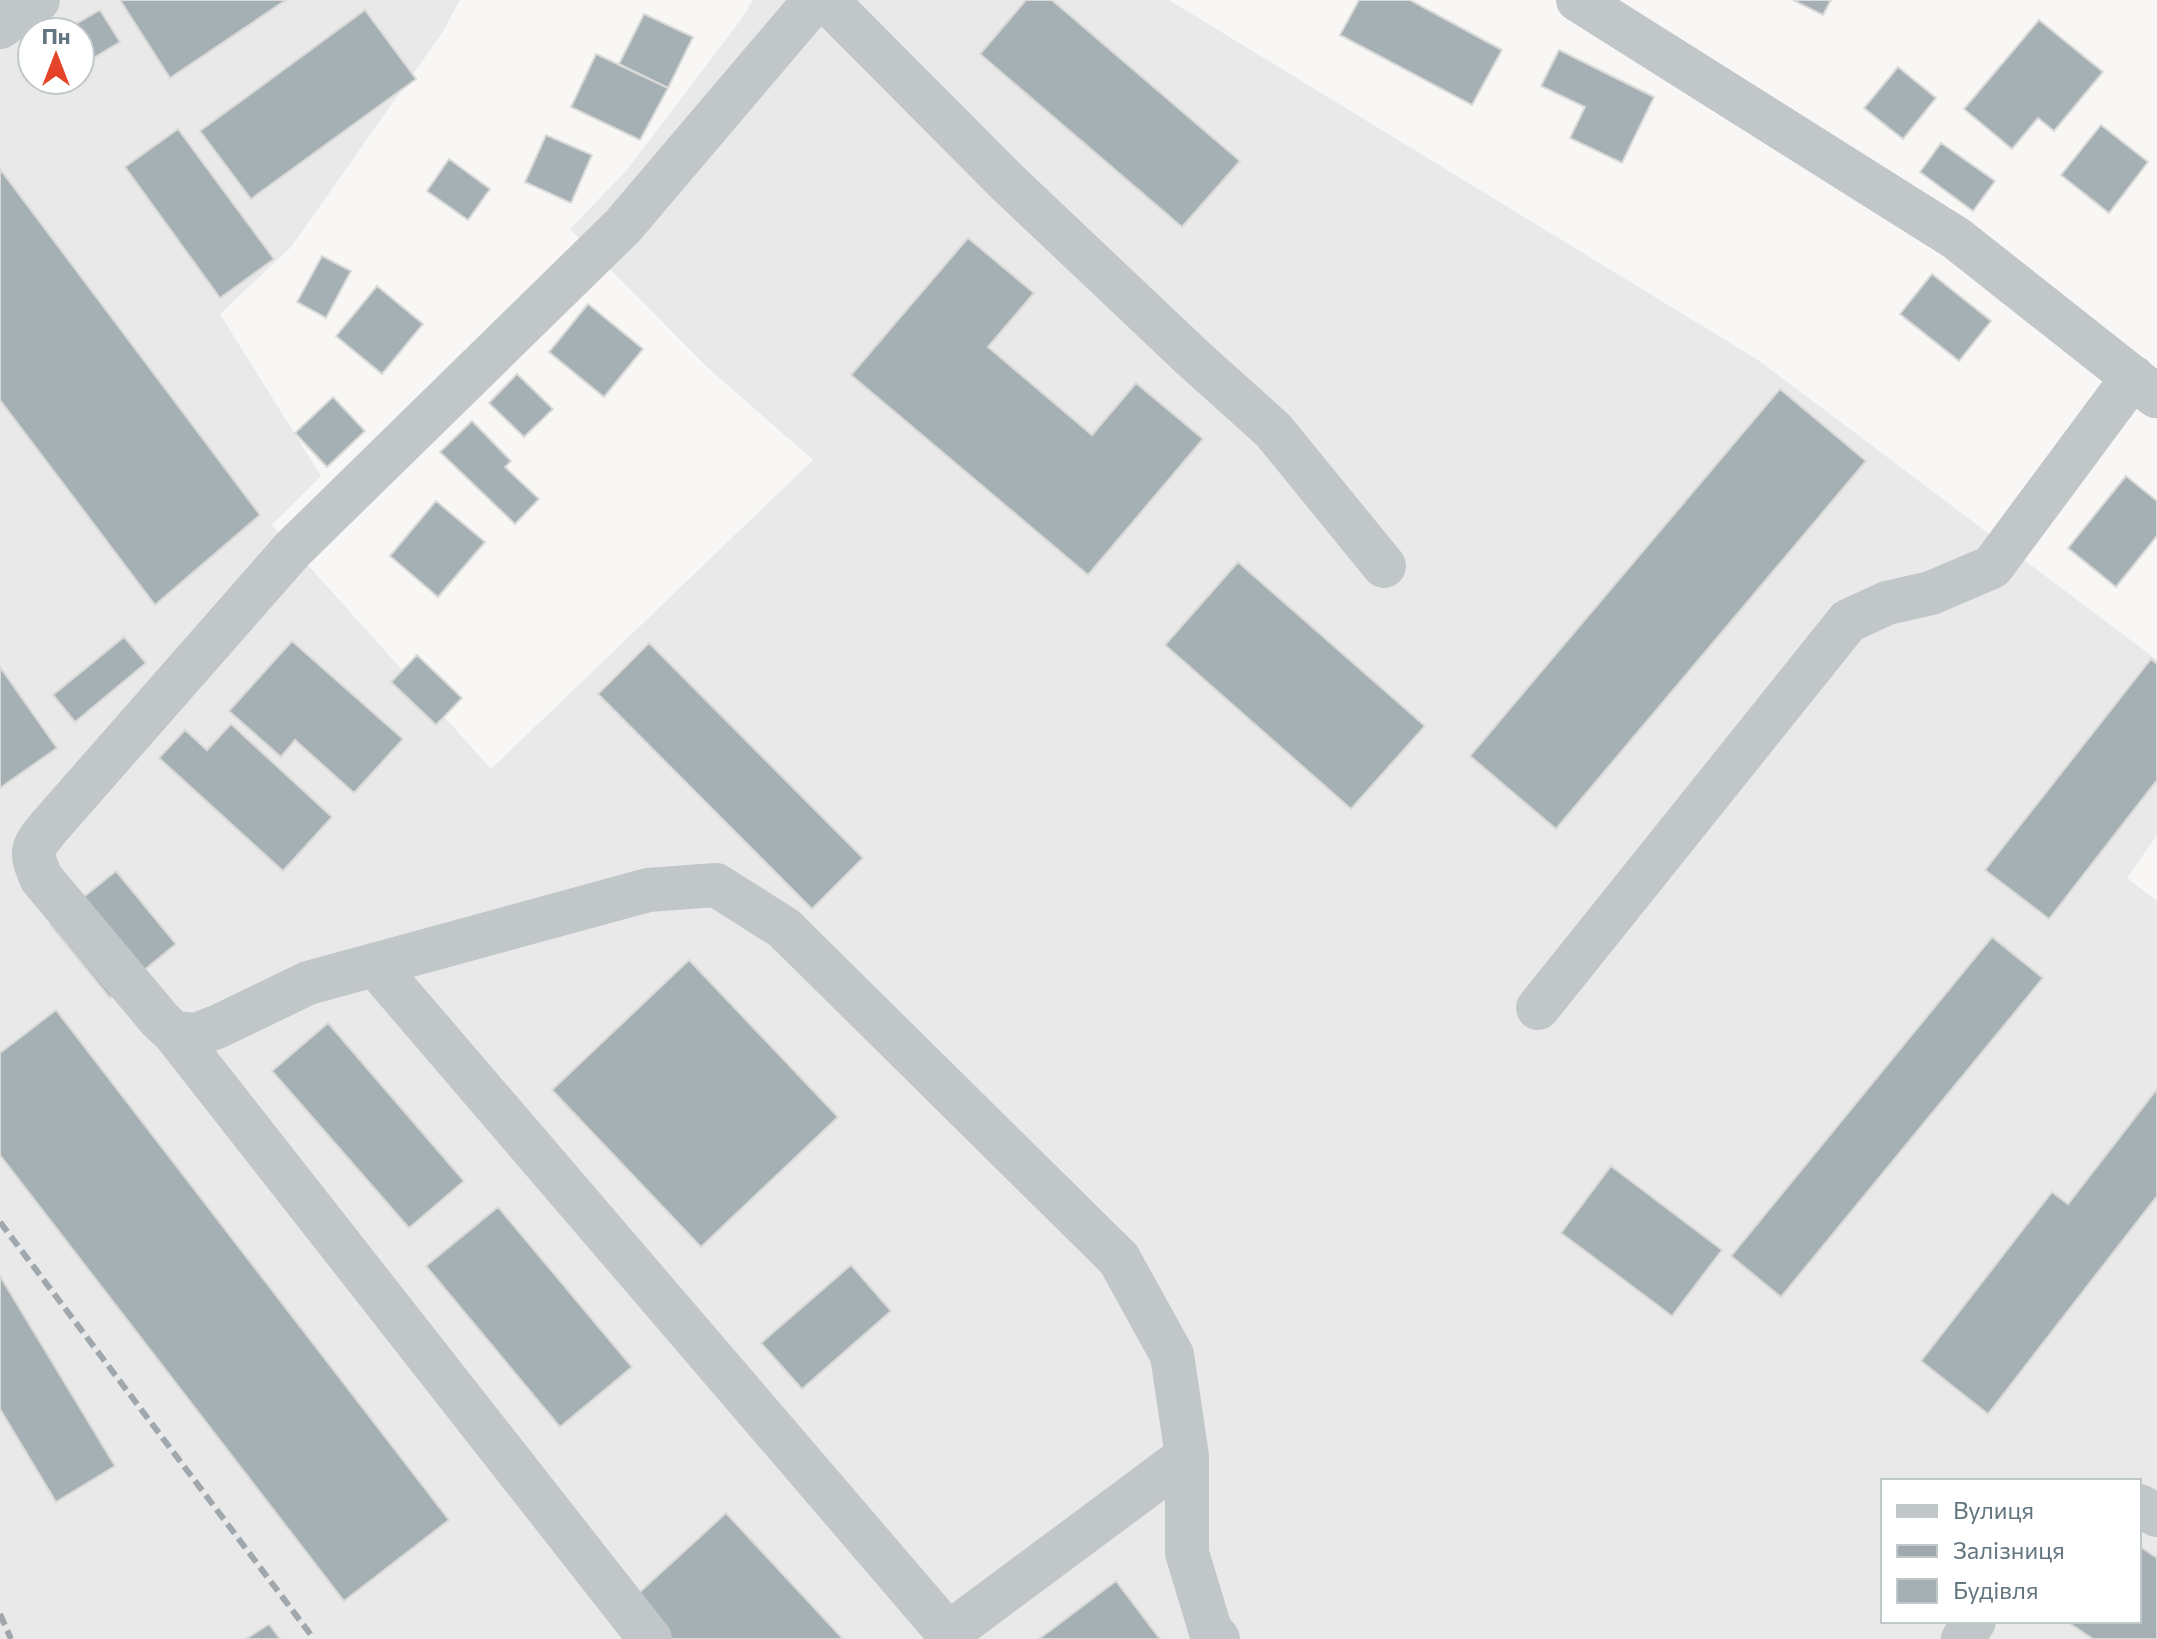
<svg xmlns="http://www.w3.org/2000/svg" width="2157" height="1639" font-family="Commissioner,sans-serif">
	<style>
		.built { fill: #e8e9e8; fill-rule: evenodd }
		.building { fill: #a5b0b4; stroke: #d9d9d7; stroke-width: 2 }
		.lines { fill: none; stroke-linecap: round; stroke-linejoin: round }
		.minor { stroke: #c1c6c9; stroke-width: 44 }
		.rail { stroke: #a0a8ad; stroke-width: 6; stroke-dasharray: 12 6; stroke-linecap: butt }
	</style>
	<rect width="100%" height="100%" fill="#f8f7f5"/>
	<!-- built -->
	<path class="built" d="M0 0H460L442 33 291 247 220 314 321 476 272 525 491 769 813 460 707 367 570 229 626 171 740 21 753 0H1169L1758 360 2157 660V835L2127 878 2157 901V1639H0ZM32 32H80V80H32ZM1883 1481H2139V1621H1883Z"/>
	<!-- building -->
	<path class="building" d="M120 0H286L170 78Z
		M1026 0H1052L1240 161 1182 227 980 54Z
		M1359 0H1410L1502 50 1472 105 1340 35Z
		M1793 0H1831L1823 15Z
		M100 10 120 42 80 66V32H62Z
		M365 10 416 79 251 199 200 131Z
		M644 14 693 37 668 88 619 64Z
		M2039 20 2103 72 2054 131 2038 118 2012 149 1964 109Z
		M1559 50 1654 97 1622 163 1570 138 1585 107 1541 86Z
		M596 54 668 88 640 140 571 107Z
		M1898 67 1936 98 1903 139 1864 108Z
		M2101 125 2148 162 2109 213 2061 175Z
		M178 129 274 259 220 298 125 167Z
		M546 135 592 155 571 203 525 182Z
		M1941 143 1995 181 1973 211 1920 172Z
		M449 159 490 189 468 220 427 191Z
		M0 169 260 515 155 605 0 400Z
		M968 238 1034 293 988 347 1092 435 1136 383 1203 439 1088 575 851 375Z
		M322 256 351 271 326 318 297 302Z
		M1932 274 1991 321 1959 361 1900 314Z
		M377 286 423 324 382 374 336 336Z
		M588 304 643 349 604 397 549 352Z
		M517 374 553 409 524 437 489 403Z
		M1780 389 1866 461 1556 829 1470 756Z
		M333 397 365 431 327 467 295 433Z
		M472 421 511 461 505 467 539 499 515 524 440 452Z
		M2126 476 2157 501V536L2116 587 2068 548Z
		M436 501 485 542 438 597 390 556Z
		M1238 562 1425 726 1351 809 1165 645Z
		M124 637 146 663 75 722 53 695Z
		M292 641 403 739 354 793 295 740 281 757 229 711Z
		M649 643 863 858 812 909 598 694Z
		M417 655 462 698 436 725 391 682Z
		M2151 659 2157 664V780L2049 919 1985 870Z
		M0 667 57 748 0 788Z
		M231 724 332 817 283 871 159 758 185 730 207 750Z
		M116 871 176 944 110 998 50 924Z
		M1992 937 2043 978 1781 1297 1731 1256Z
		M689 960 838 1117 701 1247 552 1090Z
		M56 1010 449 1520 344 1601 0 1155V1053Z
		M328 1023 464 1181 409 1228 272 1071Z
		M2157 1089V1196L1988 1414 1921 1361 2052 1192 2068 1204Z
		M1611 1166 1722 1250 1672 1316 1561 1233Z
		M498 1207 632 1367 560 1427 426 1266Z
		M851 1265 891 1311 802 1389 761 1343Z
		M0 1276 115 1466 56 1502 0 1409Z
		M726 1513 843 1639H663L629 1602Z
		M2139 1546 2157 1558V1639H2093L2066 1621H2139Z
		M1116 1581 1160 1639H1039Z
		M269 1624 280 1639H246Z"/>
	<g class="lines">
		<!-- minor -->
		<path class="minor" d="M815 0 623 226 293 549 49 827C31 849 30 851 41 878L160 1020 174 1033 196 1035 219 1026 308 983 648 890 716 885 784 928 1119 1259 1172 1355 1187 1456V1553L1210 1629 1218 1639
			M826 0 1006 181 1194 359 1273 430 1384 566
			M1578 0 1956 238 2156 396
			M0 27 38 0
			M375 965 953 1639
			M1538 1008 1848 621 1887 603 1931 593 1992 567 2133 377
			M174 1033 650 1639
			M2139 1506 2157 1515
			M949 1633 1187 1456
			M1963 1639 1974 1621"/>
		<!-- rail -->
		<path class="rail" d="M0 1222 314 1639
			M0 1614 11 1639"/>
	</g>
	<!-- legend -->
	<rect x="1881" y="1479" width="260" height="144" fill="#ffffff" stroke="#c1c8cc" stroke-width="2"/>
	<rect x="1897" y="1505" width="40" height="12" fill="#c1c6c9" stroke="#c1c8cc" stroke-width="2"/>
	<text x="1953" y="1519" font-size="24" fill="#637680">Вулиця</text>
	<rect x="1897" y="1545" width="40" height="12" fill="#a0a8ad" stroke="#c1c8cc" stroke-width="2"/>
	<text x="1953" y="1559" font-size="24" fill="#637680">Залізниця</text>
	<rect x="1897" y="1579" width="40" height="24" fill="#a5b0b4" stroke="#c1c8cc" stroke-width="2"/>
	<text x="1953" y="1599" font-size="24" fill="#637680">Будівля</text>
	<!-- north arrow -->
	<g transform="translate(56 56)"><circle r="38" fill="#ffffff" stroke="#c1c8cc" stroke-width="2"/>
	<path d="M0-6L14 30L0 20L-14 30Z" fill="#e44429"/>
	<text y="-12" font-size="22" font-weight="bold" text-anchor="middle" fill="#637680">Пн</text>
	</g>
</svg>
